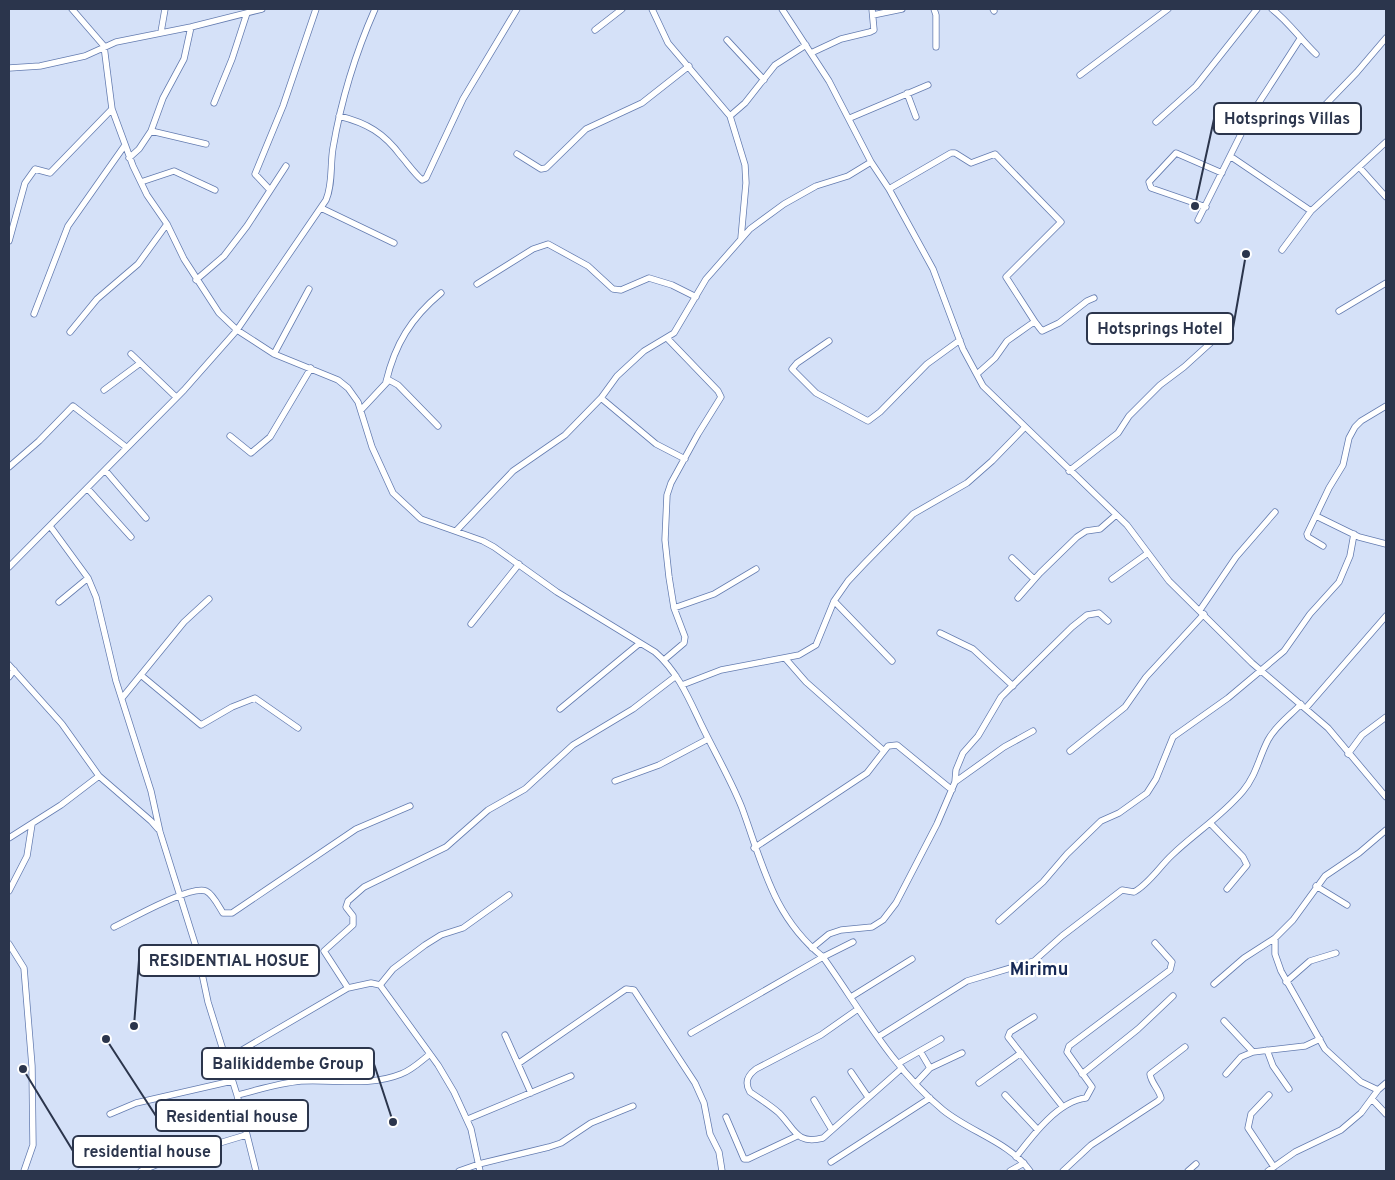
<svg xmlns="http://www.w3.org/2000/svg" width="1395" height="1180" font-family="Overpass,sans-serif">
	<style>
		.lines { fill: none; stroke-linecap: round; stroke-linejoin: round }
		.street-casing { stroke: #647cb0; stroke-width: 7 }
		.street { stroke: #fff; stroke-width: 5.5 }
		.labels { text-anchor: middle; stroke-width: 4.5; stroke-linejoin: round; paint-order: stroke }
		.quarter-label { font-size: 18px; font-weight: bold; fill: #172a56; stroke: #fff }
		.leader { fill: none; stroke: #2b354c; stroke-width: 2 }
		.callout-dot { fill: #2b354c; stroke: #fff; stroke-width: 2 }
		.callout { fill: #fff; stroke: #2b354c; stroke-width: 2 }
		.callout-label { font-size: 16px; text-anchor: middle; font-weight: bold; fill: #2b354c }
	</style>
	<rect width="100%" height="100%" fill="#d5e1f8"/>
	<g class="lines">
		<defs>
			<path id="street" d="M72 9 104 46 112 109 133 166 147 195 167 224 184 259 219 313 237 330 274 354 338 380 348 388 358 402 372 447 393 493 421 519 483 541 494 547 557 592 655 652C678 672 689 699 702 726 715 753 731 780 742 808 763 865 773 917 823 957 860 1009 893 1069 943 1110 970 1132 1009 1142 1030 1171
				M652 9 668 43 730 116 745 165 746 183 741 238
				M782 9 829 81 871 162 889 189 933 269 963 349 983 386 1127 525 1169 581 1252 663 1328 728 1386 797
				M934 9 936 15V47
				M993 9 994 11
				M1272 9C1289 22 1301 40 1316 54
				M873 15 902 9
				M595 30 622 9
				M161 32 165 9
				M727 40 764 80
				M811 53 841 39 870 32 874 30 872 9
				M9 68 40 66 85 56 116 42 191 27 262 9
				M1080 75 1168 9
				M907 93 916 117
				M214 103 232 59 247 13
				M1270 108 1296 128H1303L1357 72 1386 38
				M339 116C367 123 384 133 401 156 408 164 414 173 422 180L426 178 463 99 517 9
				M730 116 745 103 775 65 806 45
				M850 118 928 85
				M1156 122 1196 86 1257 9
				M151 131 206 144
				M517 154 541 169 546 168 586 129 642 103 689 66
				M1230 156 1311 211
				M129 158 139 149 151 131 163 98 184 59 191 27
				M1360 168 1386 197
				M141 182 174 171 215 190
				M889 189 951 153H955L971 163 995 154 1061 222 1006 277 1035 322
				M270 190 255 174 283 106 316 9
				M1206 207 1151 188 1149 182 1176 153 1222 173
				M321 208 394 243
				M1198 220 1249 118 1300 39
				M9 241 25 183 35 169 50 173 112 109
				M1282 250 1311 211 1386 142
				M196 280 224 256 247 226 286 166
				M477 284 533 249 548 244 588 266 613 289 621 290 649 278 672 285 696 297
				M1339 311 1386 283
				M34 314 68 226 125 145
				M70 332 97 299 138 264 167 224
				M829 341 797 363 792 369 816 393 868 421 880 412 927 364 960 340
				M131 354 176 397
				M274 354 309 289
				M977 374 995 358 1007 341 1031 324 1035 322 1042 331 1059 323 1087 301 1094 298
				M386 382C395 344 411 318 441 293
				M104 390 139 364
				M361 410 389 380 398 385 438 426
				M230 436 251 453 270 437 311 368
				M685 459 656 444 601 398 617 376 644 351 674 333 706 279 750 229 784 204 816 186 848 176 871 162
				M9 467 39 441 73 406 126 447
				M105 470 146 518
				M1069 471 1118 433 1129 416 1160 385 1184 367 1216 338
				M87 488 131 537
				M1316 516 1359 537 1386 544
				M50 526 88 578 96 597 116 681 151 791 160 832 197 950 208 1002 237 1095 256 1171
				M456 531 513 471 565 435 601 398
				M1323 546 1308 537 1307 534 1329 488 1343 465 1349 438 1355 427 1361 421 1386 406
				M1012 558 1034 579
				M9 567 184 390 237 330 326 200C333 184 330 165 333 148 341 101 356 52 375 9
				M1112 579 1148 553
				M1018 598 1040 573 1077 537 1086 531 1100 529 1116 515
				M834 601 892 661
				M59 602 88 578
				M674 608 714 594 756 569
				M1200 610 1236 557 1275 512
				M471 624 519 564
				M940 633 973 649 1013 686
				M785 658 806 682 883 750
				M664 660 684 643 685 637 674 608 669 577 665 540 667 495 671 483 698 434 721 397 718 391 667 338
				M9 665 62 724 99 776 151 821 158 829
				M142 676 201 725 232 707 255 698 298 728
				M9 677 14 670
				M682 685 721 670 799 655 816 645 834 601 848 581 864 564 913 514 967 483 992 461 1025 427
				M122 698 184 622 209 599
				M1306 708 1386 616
				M560 709 640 643
				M1070 751 1125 707 1146 677 1204 614
				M1348 754 1362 735 1386 717
				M615 781 659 765 708 739
				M955 782 1004 747 1033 731
				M1211 824 1243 857 1247 865 1227 889
				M9 838 61 805 99 776
				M754 848 867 773 888 746 897 745 952 790
				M1316 886 1347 905
				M9 891 27 856 32 824
				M999 921 1043 882 1067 854 1101 821 1119 813 1147 793 1156 779 1173 737 1228 698 1284 651 1310 614 1339 582 1350 556 1354 534
				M114 927C131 919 190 885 206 891 213 894 219 907 223 913H232L356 829 410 806
				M1275 938V954L1281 971 1325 1049 1361 1082 1378 1090
				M9 944 24 968 32 1066 33 1145 24 1171
				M812 948 829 934 841 930 872 927 883 920 896 903 937 824 955 782 956 770 963 753 978 736 1001 697 1072 627 1087 615 1099 613 1108 621
				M1286 982 1310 961 1336 953
				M1214 984 1244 958 1275 938 1293 920 1325 876 1359 853 1386 830
				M380 985 393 969 425 945 441 935 463 928 509 895
				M348 988 324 951 353 925V916L346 907 348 901 364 887 446 847 488 810 525 789 573 745 633 709 676 676
				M851 997 912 959
				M858 1009 821 1035 756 1069C748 1075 744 1082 750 1092 760 1099 770 1105 779 1113 795 1129 796 1145 823 1138L902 1068
				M1034 1017 1010 1032 1008 1037 1063 1107
				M1224 1021 1253 1052
				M691 1033 823 957 853 942
				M505 1035 531 1093
				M878 1037 967 981 1034 961 1062 936 1122 890 1134 892C1149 884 1160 866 1172 855 1195 833 1222 816 1243 791 1256 776 1259 757 1268 740 1276 725 1290 716 1301 704
				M1267 1050 1273 1066 1289 1089
				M225 1060 348 988 371 983 380 985 438 1065 454 1092 471 1129 480 1171
				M519 1063 626 989 634 990 695 1083 704 1103 710 1134 719 1152 722 1171
				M899 1063 941 1039
				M930 1068 962 1053
				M851 1072 868 1097
				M1082 1074 1138 1029 1173 996
				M1226 1074 1241 1057 1253 1052 1305 1046 1320 1039
				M916 1083 930 1068 920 1051
				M979 1083 1021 1053
				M237 1095C258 1090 279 1083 301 1081 334 1079 369 1087 401 1074 412 1070 421 1061 430 1054
				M1005 1095 1037 1129
				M1269 1095 1251 1114 1248 1128 1274 1167
				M1372 1099 1386 1114
				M814 1100 832 1130
				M110 1114 136 1103 232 1081
				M726 1117 744 1159H748L797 1136
				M468 1119 571 1076
				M1016 1157C1032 1136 1058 1101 1086 1098L1092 1087 1067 1052 1069 1046 1170 970 1172 962 1155 943
				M831 1162 930 1098
				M141 1171 183 1154 246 1135
				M459 1171 479 1164 549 1147 561 1143 591 1123 633 1106
				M1010 1171 1024 1163
				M1063 1171 1091 1145 1158 1101 1161 1098C1159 1089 1151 1083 1150 1074L1185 1047
				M1188 1171 1196 1164
				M1268 1171 1295 1152 1341 1130 1361 1113 1378 1090 1386 1083"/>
		</defs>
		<!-- street casing -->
		<use href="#street" class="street-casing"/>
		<!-- street -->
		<use href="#street" class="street"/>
	</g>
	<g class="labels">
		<!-- quarter labels -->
		<g class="quarter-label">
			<text x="1039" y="975">Mirimu</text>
		</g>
	</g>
	<!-- callouts -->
	<path class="leader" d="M1195 206L1214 119M1246 254L1233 328M134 1026L139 960M393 1122L374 1064M106 1039L156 1116M23 1069L73 1151"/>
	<g class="callout-dot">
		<circle cx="1195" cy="206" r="5"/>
		<circle cx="1246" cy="254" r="5"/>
		<circle cx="134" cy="1026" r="5"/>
		<circle cx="393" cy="1122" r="5"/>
		<circle cx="106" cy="1039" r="5"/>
		<circle cx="23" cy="1069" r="5"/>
	</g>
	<g class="callout">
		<rect x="1214" y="103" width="147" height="31" rx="5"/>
		<rect x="1087" y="313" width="146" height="31" rx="5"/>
		<rect x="139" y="945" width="180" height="31" rx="5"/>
		<rect x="202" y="1048" width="172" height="31" rx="5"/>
		<rect x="156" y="1100" width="152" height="31" rx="5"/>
		<rect x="73" y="1136" width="148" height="31" rx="5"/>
	</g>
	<g class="callout-label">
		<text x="1287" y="124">Hotsprings Villas</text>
		<text x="1160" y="334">Hotsprings Hotel</text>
		<text x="229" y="966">RESIDENTIAL HOSUE</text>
		<text x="288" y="1069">Balikiddembe Group</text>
		<text x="232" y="1122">Residential house</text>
		<text x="147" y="1157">residential house</text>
	</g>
	<!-- border -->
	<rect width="1395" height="1180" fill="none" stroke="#2b354c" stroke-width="20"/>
</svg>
